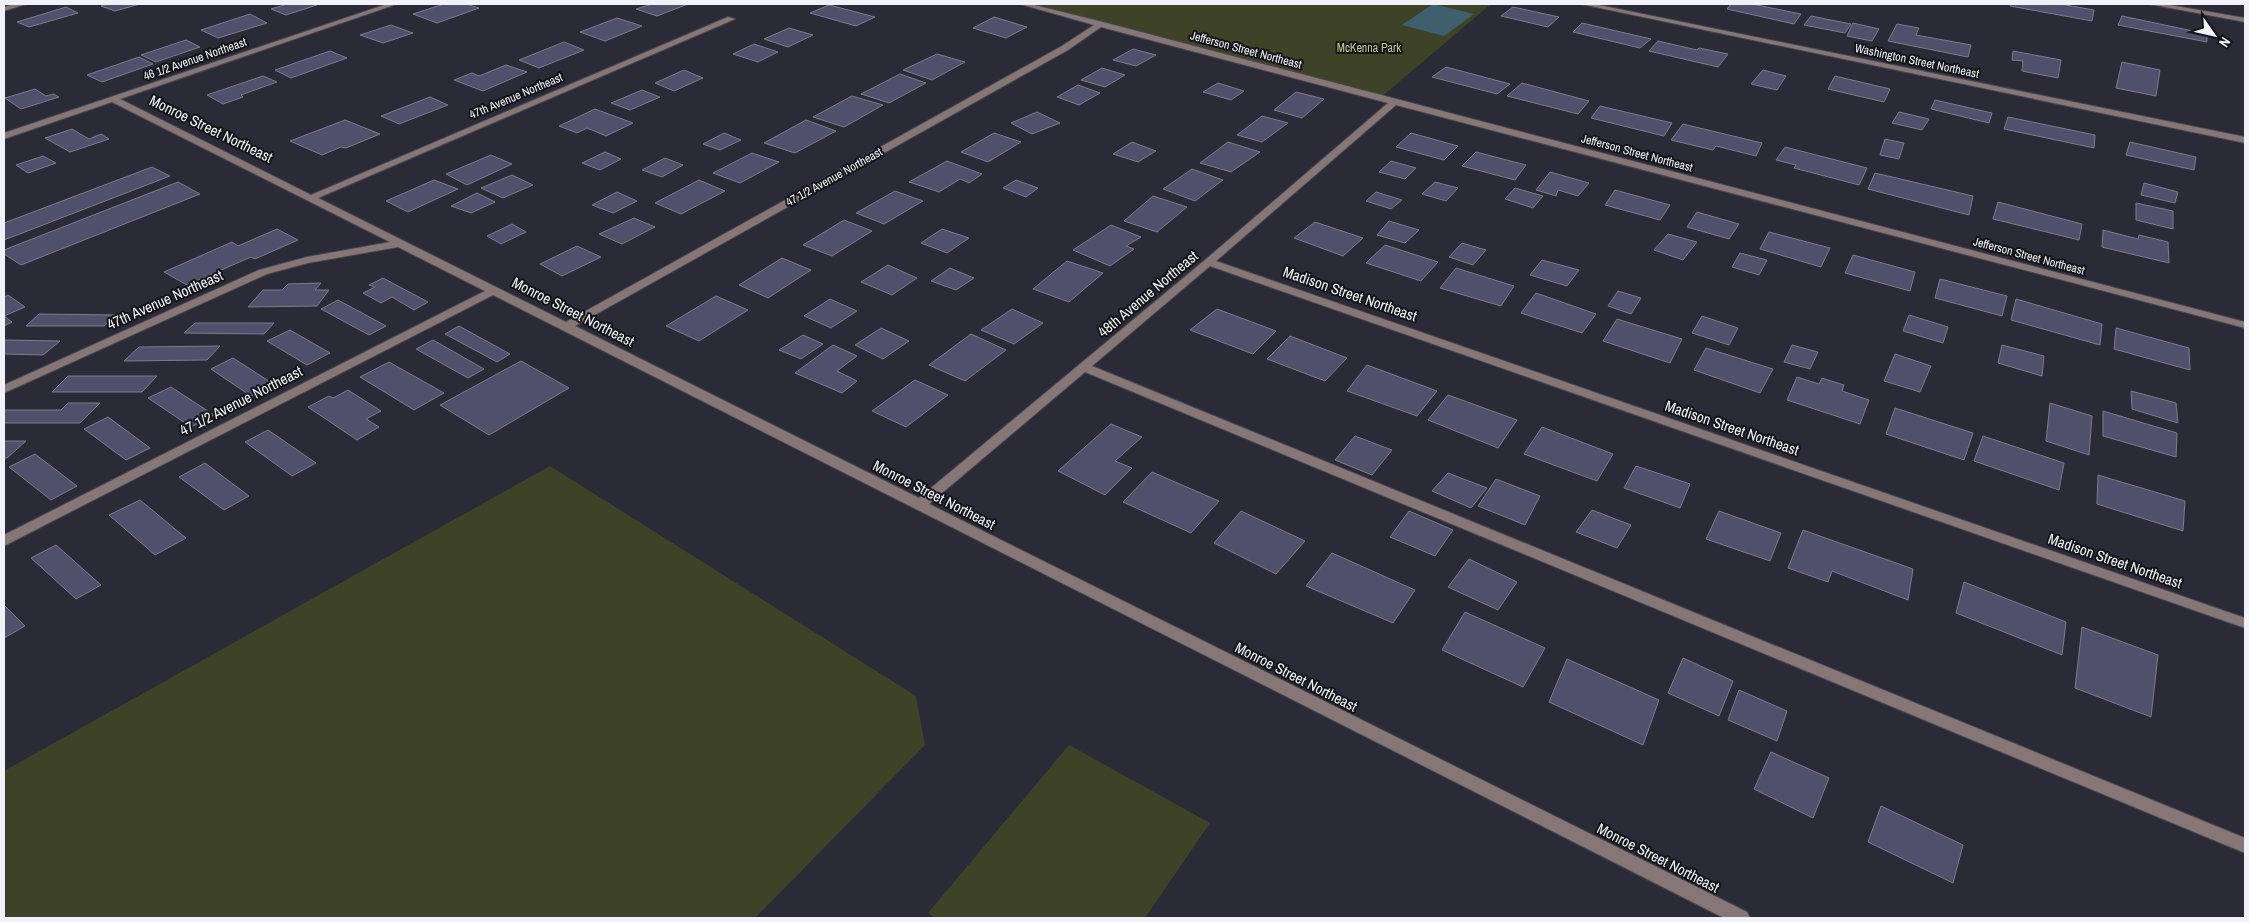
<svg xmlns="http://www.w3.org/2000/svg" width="2249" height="922" font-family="'Archivo Narrow',sans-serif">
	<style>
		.green { fill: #3e4328 }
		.water { fill: #3e5f6d }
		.building { fill: #51506c; stroke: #7c7c8b }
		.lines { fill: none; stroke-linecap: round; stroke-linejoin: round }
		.minor-casing { stroke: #464752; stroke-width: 2 }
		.minor { fill: #877676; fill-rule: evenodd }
		.labels { text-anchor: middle; stroke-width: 4; stroke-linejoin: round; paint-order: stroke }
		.far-park-label { font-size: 12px; fill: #bfcb94; stroke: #141419 }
		.far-street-label { font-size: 12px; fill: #f0f1f9; stroke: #141419 }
		.street-label { font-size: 15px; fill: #f0f1f9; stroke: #141419 }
	</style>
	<rect width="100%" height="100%" fill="#2a2b37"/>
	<!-- green -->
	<path class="green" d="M1019 4H1491L1380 98Z
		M550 466 916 696 925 745 755 918H4V771Z
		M1069 745 1210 823 1145 918H935L928 913Z"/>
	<!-- water -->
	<path class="water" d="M1433 4 1474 14 1444 36 1402 25Z"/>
	<!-- building -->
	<path class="building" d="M109 4H140L115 11 101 6Z
		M287 4H314L317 5 286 15 271 9Z
		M444 4H466L479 8 437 23 413 14Z
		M652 4H651H688L657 16 636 9Z
		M1731 4H1752L1801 14 1794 24 1727 9Z
		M2011 4H2060L2094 10 2092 21 2010 6Z
		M829 5 875 17 856 26 810 13Z
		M66 7 78 13 29 27 17 22Z
		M1513 7 1559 17 1548 27 1501 16Z
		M250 14 267 23 218 38 201 30Z
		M1811 16 1851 24 1845 33 1804 25Z
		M2122 16 2207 34V42L2118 25Z
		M994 17 1027 27 1006 38 973 28Z
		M617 18 642 26 605 41 580 32Z
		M1582 23 1651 39 1640 48 1573 32Z
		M1853 23 1879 29 1872 41 1847 36Z
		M1897 24 1919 28 1916 35 1971 45 1968 57 1888 41Z
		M391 25 413 33 383 43 360 35Z
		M789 28 813 35 788 47 764 39Z
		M186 40 200 47 156 62 141 55Z
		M1658 41 1697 50 1699 48 1728 54 1718 67 1649 51Z
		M564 42 584 50 539 68 519 60Z
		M754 44 778 52 758 62 733 54Z
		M1133 49 1156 55 1136 66 1113 60Z
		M330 51 347 58 291 78 275 70Z
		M2013 51 2061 60 2058 78 2022 71 2023 61 2012 60Z
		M937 54 965 62 932 80 903 70Z
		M139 57 153 64 102 82 87 75Z
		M2122 62 2160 70 2156 96 2116 88Z
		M506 65 527 72 483 91 454 80 472 73 479 76Z
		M1446 67 1510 84 1497 94 1432 77Z
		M1102 68 1125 75 1105 87 1081 80Z
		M684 70 703 78 674 91 655 83Z
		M1763 70 1786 76 1777 90 1751 84Z
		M900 74 926 83 889 103 861 94Z
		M263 76 277 82 241 95 243 97 223 104 207 95Z
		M1835 76 1890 89 1884 102 1828 89Z
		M1218 83 1244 91 1231 100 1203 92Z
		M1522 83 1589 101 1578 114 1507 96Z
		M1078 85 1100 93 1079 105 1057 97Z
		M35 89 46 96 53 94 59 97 21 109 5 98Z
		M642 90 660 97 630 110 611 103Z
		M1296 92 1324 99 1302 118 1274 110Z
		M852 96 883 105 844 127 813 117Z
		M430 97 448 105 399 124 381 116Z
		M1935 100 1992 113 1989 123 1931 109Z
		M1600 106 1672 123 1664 136 1591 118Z
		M595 109 633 123 606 136 587 128 577 133 559 126Z
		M1037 112 1060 123 1032 134 1011 123Z
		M1899 112 1929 119 1922 130 1892 123Z
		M1262 116 1288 123 1262 142 1237 135Z
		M2008 117 2095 135 2094 148 2004 129Z
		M345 120 380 134 346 148 341 147 322 155 290 141Z
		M806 120 836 131 795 153 764 143Z
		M1683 124 1762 143 1756 156 1716 146 1713 150 1671 140Z
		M72 129 89 139 101 134 109 139 70 152 45 138Z
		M724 133 741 140 720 150 703 144Z
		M994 133 1021 142 988 162 961 152Z
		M1411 133 1458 146 1444 160 1396 147Z
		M1885 139 1904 143 1899 159 1880 155Z
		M1132 142 1156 151 1138 162 1113 154Z
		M1228 142 1260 152 1231 172 1200 163Z
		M2130 142 2196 157 2194 170 2126 155Z
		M1785 147 1867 168 1859 185 1794 168 1796 165 1776 160Z
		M605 152 621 159 600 170 582 163Z
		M1476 152 1526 165 1515 180 1462 166Z
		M752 153 779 162 740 183 713 173Z
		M491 155 512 164 467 185 446 174Z
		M43 156 56 163 28 173 16 165Z
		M665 158 683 165 662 177 642 170Z
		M947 161 982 174 969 183 960 179 939 192 909 182Z
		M1391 161 1416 168 1405 179 1379 172Z
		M152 167 170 176 4 240V223Z
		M1192 169 1223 180 1195 201 1163 189Z
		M1550 172 1589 183 1578 196 1558 190 1556 196 1536 190Z
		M1875 173 1973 196 1969 215 1868 189Z
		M512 175 533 185 503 198 481 188Z
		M434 180 458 189 408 212 386 201Z
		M699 180 725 191 681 214 655 203Z
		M1016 180 1038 188 1026 197 1003 188Z
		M178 182 200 194 21 265 4 254V250Z
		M1435 182 1458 188 1446 201 1422 194Z
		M2144 183 2178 192 2175 203 2141 195Z
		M1515 188 1543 196 1533 208 1505 199Z
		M1615 190 1670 205 1660 220 1605 205Z
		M895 191 923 201 884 224 856 213Z
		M617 192 637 201 613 213 592 205Z
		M1376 192 1402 200 1391 209 1366 201Z
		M477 193 495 202 471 213 451 206Z
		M1153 196 1187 207 1157 232 1124 221Z
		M1998 202 2082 224 2079 240 1993 219Z
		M2136 203 2173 211V229L2136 220Z
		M1697 212 1739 224 1729 239 1687 227Z
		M634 218 655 227 622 244 599 234Z
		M844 220 872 231 832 256 803 245Z
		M1389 221 1419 230 1405 243 1377 235Z
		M1315 222 1363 238 1343 256 1294 238Z
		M512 224 526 232 501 244 487 236Z
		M1111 225 1141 237 1126 246 1134 249 1110 266 1073 250Z
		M277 229 298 240 255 259 251 257 187 285 164 272 232 242 238 246Z
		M942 229 969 238 947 253 921 243Z
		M2103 230 2138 239 2139 235 2168 242 2169 263 2102 247Z
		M1769 232 1830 248 1821 267 1760 249Z
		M1668 234 1697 242 1683 260 1654 250Z
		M1462 243 1486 250 1473 265 1449 257Z
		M1385 245 1438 262 1421 281 1366 263Z
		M577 246 601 257 562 276 540 264Z
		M1740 253 1767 260 1759 275 1732 267Z
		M1853 255 1915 272 1910 291 1845 273Z
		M782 258 811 270 768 298 739 285Z
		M1542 260 1579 270 1567 286 1530 275Z
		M1067 261 1103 273 1069 302 1033 289Z
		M888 265 917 278 892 295 861 282Z
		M950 268 974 278 956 290 931 281Z
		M1456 268 1514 286 1501 306 1440 288Z
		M383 278 428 302 414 310 392 297 381 303 363 293 375 287 369 285Z
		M1940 279 2007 296 2002 316 1935 298Z
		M321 283 315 290H329L317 306 248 307 263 290H282L288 284Z
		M1618 291 1641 298 1631 314 1608 306Z
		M1536 293 1596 314 1582 333 1521 313Z
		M8 295 25 307 4 316 12 322 4 326V297Z
		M716 296 748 310 699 341 666 326Z
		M830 299 857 311 831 328 804 316Z
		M2016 299 2102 324 2100 345 2011 320Z
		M338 300 386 326 369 335 321 309Z
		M1012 309 1043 323 1014 344 981 330Z
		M1217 309 1276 331 1253 354 1190 330Z
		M39 314 117 315 104 326H26Z
		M1909 315 1948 327 1943 343 1903 331Z
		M1702 316 1738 328 1729 345 1692 333Z
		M1617 319 1682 339 1670 363 1603 341Z
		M195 323H274L264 334 184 333Z
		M459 326 510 354 497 362 445 334Z
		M881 328 909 341 883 359 855 345Z
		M2116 328 2189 348 2190 370 2114 349Z
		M290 330 330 353 307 365 267 341Z
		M971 334 1006 350 965 381 929 365Z
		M803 335 823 344 801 359 779 350Z
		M1290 336 1347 358 1325 381 1267 359Z
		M4 340 60 341 43 355 4 354Z
		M433 340 484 369 468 378 416 349Z
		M833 345 857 356 837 371 857 381 842 393 795 373Z
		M1792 345 1818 352 1810 369 1784 362Z
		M2002 345 2044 356 2042 376 1998 363Z
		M220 346 207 360 124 361 139 347Z
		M1706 348 1773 369 1760 393 1694 370Z
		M1895 354 1931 366 1920 392 1884 381Z
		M233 358 275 385 251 396 211 369Z
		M521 361 569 388 489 435 440 405Z
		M389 362 444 393 414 410 360 377Z
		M1367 365 1437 391 1417 416 1347 391Z
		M68 376H157L142 392H52Z
		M1797 377 1819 384 1822 378 1844 385 1842 391 1869 400 1860 424 1787 400Z
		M915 380 948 395 906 427 872 411Z
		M171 387 214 415 191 427 148 398Z
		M348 390 381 411 366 419 379 427 357 440 308 407 329 396 333 398Z
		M2131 391 2176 403 2178 423 2132 409Z
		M1448 395 1517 420 1498 448 1428 420Z
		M68 403H100L80 423H4V410H61Z
		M2050 403 2092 416 2089 455 2046 441Z
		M1895 408 1973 433 1964 460 1886 434Z
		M2103 411 2177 433 2176 457 2103 436Z
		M108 417 150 448 126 460 84 429Z
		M1111 424 1142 437 1115 461 1132 468 1105 495 1058 471Z
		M1542 427 1613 454 1597 481 1524 454Z
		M268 430 316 463 292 476 245 442Z
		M1355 436 1392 450 1372 475 1335 460Z
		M1983 436 2064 463 2059 490 1974 461Z
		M4 441H26L7 458H4Z
		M35 454 77 486 51 500 9 467Z
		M205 463 249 496 224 510 179 477Z
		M1636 466 1690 484 1680 508 1624 488Z
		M1152 472 1219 501 1191 533 1123 502Z
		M1448 473 1487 488 1471 508 1432 491Z
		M2098 475 2185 501 2183 531 2097 504Z
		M1496 479 1540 496 1525 525 1478 506Z
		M140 500 186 538 155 555 109 515Z
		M1592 510 1631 525 1617 548 1576 532Z
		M1241 511 1305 541 1276 574 1214 543Z
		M1409 511 1453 530 1435 556 1390 537Z
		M1719 511 1781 533 1770 561 1706 539Z
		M1803 530 1913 569 1908 600 1832 571 1828 582 1788 568Z
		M56 545 101 585 76 599 31 558Z
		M1332 553 1415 590 1393 623 1306 586Z
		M1469 559 1517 582 1498 610 1448 587Z
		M1964 582 2066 622 2062 655 1956 613Z
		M4 605 25 626 4 638Z
		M1465 612 1545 648 1523 687 1442 650Z
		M2082 627 2158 655 2151 717 2075 688Z
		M1683 658 1733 681 1719 716 1668 693Z
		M1567 659 1659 700 1643 745 1549 702Z
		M1739 690 1787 711 1777 741 1728 720Z
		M1771 752 1829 778 1813 818 1754 789Z
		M1881 806 1963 845 1953 883 1868 842Z"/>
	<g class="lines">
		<defs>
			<path id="minor" d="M15 4H26L4 11V7Z
				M387 4H397L120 99 311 195 728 17 735 19 318 198 566 322 1062 46 1094 25 1020 4H1030L1103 22 2245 322V328L1396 105 1216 261 2245 618V628L1210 266 1092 366 2245 838V853L1085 372 929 504 1747 912 1750 918H1724L493 295 4 546V535L485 291 398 247 308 263 267 274 4 393V385L259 270 307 257 390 242 112 102 4 139V133ZM1101 27 1388 103 1205 260 919 498 575 326 1068 50Z
				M1581 4H1594L2245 137V143Z
				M2149 4H2164L2245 18V22Z"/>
		</defs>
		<!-- minor casing -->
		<use href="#minor" class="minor-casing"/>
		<!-- minor -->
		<use href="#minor" class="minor"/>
	</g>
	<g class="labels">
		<!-- far-park labels -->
		<g class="far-park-label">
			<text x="1369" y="52">McKenna Park</text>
		</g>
		<!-- far-street labels -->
		<g class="far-street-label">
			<text transform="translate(1246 50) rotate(15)" y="4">Jefferson Street Northeast</text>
			<text transform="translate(195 59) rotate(-19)" y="4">46 1/2 Avenue Northeast</text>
			<text transform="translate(1917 61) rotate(12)" y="4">Washington Street Northeast</text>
			<text transform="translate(516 96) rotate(-23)" y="4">47th Avenue Northeast</text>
			<text transform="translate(1637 153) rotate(15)" y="4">Jefferson Street Northeast</text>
			<text transform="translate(834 177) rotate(-29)" y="4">47 1/2 Avenue Northeast</text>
			<text transform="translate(2029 256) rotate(15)" y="4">Jefferson Street Northeast</text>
		</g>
		<!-- street labels -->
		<g class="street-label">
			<text transform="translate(211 129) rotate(26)" y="5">Monroe Street Northeast</text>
			<text transform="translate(1148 294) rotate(-40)" y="5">48th Avenue Northeast</text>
			<text transform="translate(1350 294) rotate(19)" y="5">Madison Street Northeast</text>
			<text transform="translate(165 300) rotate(-24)" y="5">47th Avenue Northeast</text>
			<text transform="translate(573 312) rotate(27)" y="5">Monroe Street Northeast</text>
			<text transform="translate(241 401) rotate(-27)" y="5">47 1/2 Avenue Northeast</text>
			<text transform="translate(1732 428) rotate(19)" y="5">Madison Street Northeast</text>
			<text transform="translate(934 495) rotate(27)" y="5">Monroe Street Northeast</text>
			<text transform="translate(2115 561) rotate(19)" y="5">Madison Street Northeast</text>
			<text transform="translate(1296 677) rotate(27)" y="5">Monroe Street Northeast</text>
			<text transform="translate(1658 858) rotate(27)" y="5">Monroe Street Northeast</text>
		</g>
	</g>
	<!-- border -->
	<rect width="2249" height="922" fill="none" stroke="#f0f1f9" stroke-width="10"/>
	<!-- north arrow -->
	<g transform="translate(2214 35) rotate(124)" stroke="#141419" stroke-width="4" paint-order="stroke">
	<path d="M0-4L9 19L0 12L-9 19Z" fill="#f0f1f9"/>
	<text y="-8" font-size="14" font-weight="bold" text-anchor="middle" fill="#f0f1f9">N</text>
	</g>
</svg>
